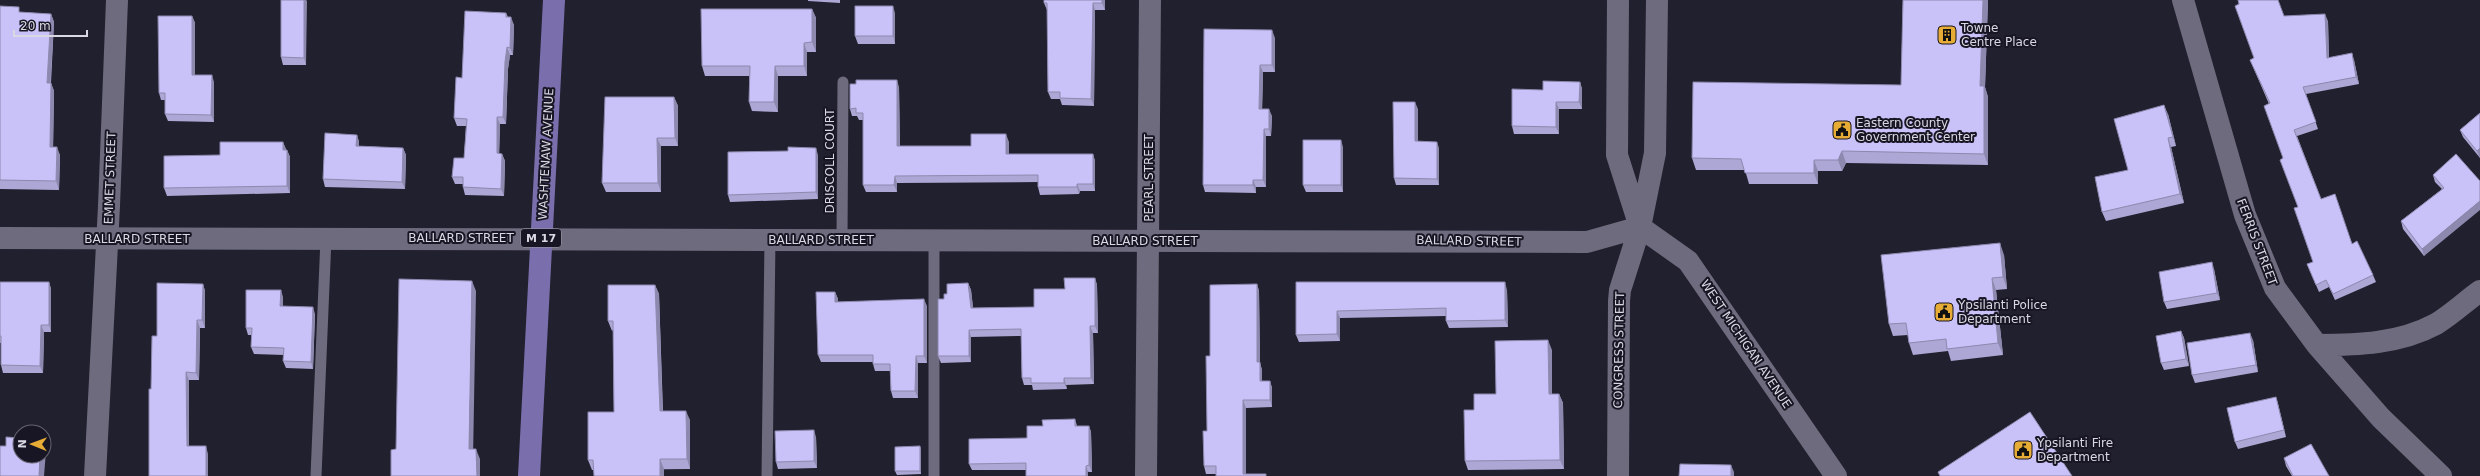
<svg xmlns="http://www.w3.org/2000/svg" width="2480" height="476" font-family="'DejaVu Sans',sans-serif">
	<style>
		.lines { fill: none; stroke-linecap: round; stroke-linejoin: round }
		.lane { stroke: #6d6b7d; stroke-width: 11 }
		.street { stroke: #6d6b7d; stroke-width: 22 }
		.secondary { stroke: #6d6b7d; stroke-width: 22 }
		.primary { stroke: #7a6fac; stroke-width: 22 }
		.wall { fill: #ada7d5 }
		.shaded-wall { fill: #8d88ae }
		.building { fill: #c9c2f8; stroke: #8d88ae }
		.labels { text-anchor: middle; stroke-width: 4; stroke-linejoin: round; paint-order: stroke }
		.shield { fill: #181624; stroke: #a09eaa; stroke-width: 1 }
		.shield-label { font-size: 11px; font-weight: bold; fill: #dad9e3 }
		.poi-label { font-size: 12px; fill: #dad9e3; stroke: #181624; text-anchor: start }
		.street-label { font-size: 12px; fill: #dad9e3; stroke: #181624 }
	</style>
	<rect width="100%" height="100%" fill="#21202e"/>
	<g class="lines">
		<!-- lane -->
		<path class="lane" d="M842 239 843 82
			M316 476 326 238
			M767 476 770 239
			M934 476V240"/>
		<!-- street -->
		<path class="street" d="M2183 0 2245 215 2275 288 2317 345 2381 418 2441 476
			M2317 345C2357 345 2399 344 2436 324 2451 315 2466 301 2480 291
			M95 476 109 206 117 0
			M1146 476 1150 0"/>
		<!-- secondary -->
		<path class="secondary" d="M1618 0 1617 155 1640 227 1688 261 1836 476
			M0 238 1587 242 1640 227
			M1618 476 1619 301 1620 290 1640 227 1655 153 1657 0"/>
		<!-- primary -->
		<path class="primary" d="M529 476 554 0"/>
	</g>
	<!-- wall -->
	<path class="wall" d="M281 0H306V65H283L281 57Z
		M808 0H840V3L808 1Z
		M1105 0V10H1095L1094 106 1062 105 1060 99H1051L1048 92 1047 10 1044 3Z
		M1903 0H1988L1985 87 1988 97V165L1846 163 1842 171H1818V184H1749L1745 170H1696L1692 158 1901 85Z
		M2239 4 2284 16 2328 21 2329 58 2354 60 2359 84 2306 94 2318 129 2297 136 2321 199 2373 275 2376 282 2335 300 2329 287 2319 292 2307 264 2313 262 2298 207 2283 158 2269 104 2250 60 2254 58Z
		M0 6 20 12 51 14 54 22 51 83 54 91 53 147 60 155 59 190 0 189Z
		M812 9 816 18V52H807V76H778V112L752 111 749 102V76H705L702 66Z
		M506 13 508 17 514 25 513 55H510L508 69 506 124H500L499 154H502L505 161 504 196 465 195 463 187V184H455L452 177 464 158 466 126H457L454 118 462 78Z
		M895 13V44H858L855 36Z
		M192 16 195 23V75L214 82V122L168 121 165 114V100H161L159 93Z
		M1204 29 1275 38V72H1263L1262 109 1272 116 1271 136H1266V187H1256V193L1205 192 1203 185Z
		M1580 82 1582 89V109H1559V134H1514L1512 126 1543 90Z
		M899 87 900 146H971L1009 142V154H1093L1095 161V191H1080L1079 194 1040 195 1038 187V182L897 183V192H866L863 185V120H859L857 116H852L850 109Z
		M674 97 678 106V146H661V192H606L602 183Z
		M1418 109V141L1439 148V185H1396L1394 178Z
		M2480 113V158L2463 137 2460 130Z
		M2168 114 2176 146 2171 147 2184 203 2106 221 2102 212 2128 170Z
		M357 135 359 142V146L403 148 406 155 405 189 325 187 323 179Z
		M283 142 286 150H287L290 157V193L167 196 164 188 220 155Z
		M1343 147V192H1306L1303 185Z
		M818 155V199L730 202 728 195Z
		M2433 175 2480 181 2424 256 2403 229 2401 221 2442 189 2435 182Z
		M2004 255 2007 289 1996 290 2003 355 1951 361 1948 351 1913 355 1909 343 1908 335 1893 336 1889 324Z
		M2214 269 2220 300 2167 309 2164 302Z
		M1095 278 1097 285 1098 333H1093L1094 384 1066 385 1067 389 1033 390 1032 385H1024L1022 378 1021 336 971 337V362L941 363 938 356 944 299 947 294 968 283 971 290 973 308 1034 307 1065 289Z
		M0 282H49L51 289V332H44L43 373H3L1 365V343H0Z
		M1296 282 1507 290 1508 327 1449 328 1446 321V316L1340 318V341L1299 342 1296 335Z
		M203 284 205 291V328H200L199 380H189V446L208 454V476H149L151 389 157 336Z
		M1257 284 1259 291 1260 363 1262 370V381H1270L1272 388V407L1246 408V474H1266V476H1216V474H1206L1204 466 1207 431 1210 356Z
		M655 285 659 294 663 411 690 420V469L592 470 588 460 614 412 613 330 612 331 608 321Z
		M835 292 838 299V302L927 306V363H918V398H893L891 391 890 371H875L873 364V362H821L818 355Z
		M283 297V306L315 314 313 369 286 368 283 361 284 355 254 354 251 347V335H248L246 328Z
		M2181 331 2184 338 2189 366 2164 370 2161 363Z
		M2253 340 2258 372 2195 383 2192 375Z
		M1552 350V394H1559L1563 403 1564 469 1468 470 1465 461 1496 394Z
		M2276 397 2278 404 2286 437 2238 449 2235 442Z
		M1075 419 1077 426H1089L1091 432 1092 472 1026 470H972L969 464 1027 438 1043 426Z
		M816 437 817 468 778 469 776 462Z
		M920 446 921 450V474L897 475 895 471Z
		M2284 458 2329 476H2292L2286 466Z"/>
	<!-- shaded-wall -->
	<path class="shaded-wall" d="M304 0H306L307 1 306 65 304 58Z
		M1102 0H1105V10L1102 3Z
		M1983 0H1988L1985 87 1988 97V165L1984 154 1980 86Z
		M1093 3 1095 10 1094 106 1091 99Z
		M893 6 895 13V44L893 36Z
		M812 9 816 18V52L812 42Z
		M51 14 54 22 50 91 47 83Z
		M2325 14 2328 21 2329 65 2327 58Z
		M192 16 195 23V82L192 75Z
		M511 17 514 25 513 55 510 48Z
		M1272 30 1275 38V72L1272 65Z
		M804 43 807 52V76L804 66Z
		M507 47 510 55 508 69 506 124 503 117 505 62Z
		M2352 53 2354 60 2359 84 2356 77Z
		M1260 65 1263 72 1262 116 1259 109Z
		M775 66 778 76V112L774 102Z
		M212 75 214 82V122L211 115Z
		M897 80 899 87 900 153 897 146Z
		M1580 82 1582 89V109L1579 102Z
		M51 83 54 91 53 155 50 147Z
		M674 97 678 106V146L675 138Z
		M1415 102 1418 109V148L1415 141Z
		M1556 102 1559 109V134L1556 127Z
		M2164 105 2168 114 2176 146 2173 137Z
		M1269 109 1272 116 1271 136 1269 129Z
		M497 117 500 124 499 161 497 153Z
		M1264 129 1266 136V187L1263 180Z
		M1006 134 1009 142V161L1006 154Z
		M357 135 359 142V153L356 146Z
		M657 138 661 146V192L658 183Z
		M2168 138 2171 147 2184 203 2180 194Z
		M1341 140 1343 147V192L1341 185Z
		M283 142 286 149V157L283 150Z
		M1437 142 1439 148V185L1437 179Z
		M57 147 60 155 59 190 56 181Z
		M403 148 406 155 405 189 402 182Z
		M816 148 818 155V199L816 192Z
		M2480 148V158L2477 151Z
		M287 150 290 157V193L287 186Z
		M1842 151 1846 163 1842 171 1838 160Z
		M502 154 505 161 504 196 501 189Z
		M1093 154 1095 161V191L1093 184Z
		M1814 160 1818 171V184L1814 173Z
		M895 176 897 183V192L894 185Z
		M1253 180 1256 187V193L1253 185Z
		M1077 184 1080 191 1079 194 1077 187Z
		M2480 201V210L2424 256 2422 249Z
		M2000 243 2004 255 2007 289 2003 277Z
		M2212 262 2214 269 2220 300 2217 293Z
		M1095 278 1097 285 1098 333 1095 326Z
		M1992 278 1996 290 2003 355 1998 343Z
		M472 281 476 291 473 459 469 449Z
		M49 282 51 289V332L49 325Z
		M1505 282 1507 290 1508 327 1505 320Z
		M968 283 971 290 974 315 971 308Z
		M203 284 205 291V328L202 320Z
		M1257 284 1259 291 1260 363 1262 370V388L1260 381 1257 362Z
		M655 285 659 294 663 421 660 411Z
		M281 290 283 297V313L280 306Z
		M835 292 838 299V309L835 302Z
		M924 299 927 306V363L924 356Z
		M313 307 315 314 313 369 311 362Z
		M1337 311 1340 318V341L1337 334Z
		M197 320 200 328 199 380 196 373Z
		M41 325 44 332 43 373 40 366Z
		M1090 326 1093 333 1094 384 1091 378Z
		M969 330 971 337V362L969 356Z
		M2181 331 2184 338 2189 366 2186 359Z
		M2250 333 2253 340 2258 372 2256 365Z
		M1548 340 1552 350V403L1549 394Z
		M916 356 918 363V398L915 391Z
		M186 372 189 380V454L187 446Z
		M1064 378 1066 385 1067 389 1064 383Z
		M1270 381 1272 388V407L1270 400Z
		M1559 394 1563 403 1564 469 1560 460Z
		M2276 397 2278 404 2286 437 2284 430Z
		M1243 400 1246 408V476L1243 474Z
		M686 411 690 420V469L687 459Z
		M1089 426 1091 432 1092 472 1089 465Z
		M814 430 816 437 817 468 814 461Z
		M44 446 46 451 44 476H39L40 456H44Z
		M206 446 208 454V476H206Z
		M920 446 921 450V474L920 471Z
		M476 449 480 459V476H477Z
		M660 459 664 469V476H660Z
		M1731 465 1734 472V476H1731Z
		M1086 466 1088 472V476H1086Z"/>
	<!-- building -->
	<path class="building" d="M281 0H304V58L281 57Z
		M1044 0H1102V3H1093L1091 99 1060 98V92H1048L1047 3H1044Z
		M1903 0H1983L1980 86H1984V154L1842 151 1838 160H1814V173H1745L1741 159 1692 158 1693 82 1901 85Z
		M2238 0H2278L2284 16 2325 14 2327 58 2352 53 2356 77 2303 87 2316 122 2294 130 2321 199 2335 194 2352 244 2357 241 2373 275 2333 294 2326 280 2316 285 2307 264 2313 262 2294 208 2298 207 2280 160 2283 158 2264 106 2270 103 2250 60 2254 58 2235 6 2239 4Z
		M0 6 19 7V12L51 14 47 83H51L50 147H57L56 181 0 180Z
		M855 6H893V36H855Z
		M701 9H812V42L804 43V66H775L774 102H749L750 66H702Z
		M465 11 506 13V17H511L510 48 507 47 505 62 503 117H497V153L502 154 501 189 463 187V177H452L454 158H464L467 119 454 118 456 77 462 78Z
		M158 16H192V75H212L211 115 165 114V93H159Z
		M1204 29 1272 30V65H1260L1259 109H1269V129H1264L1263 180H1253V185H1203Z
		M856 80H897V146H971V134H1006V154H1093V184H1077V187H1038V175L895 176 894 185H863V113H856V108L850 109V84H856Z
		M1543 81 1580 82 1579 102H1556V127L1512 126V89L1543 90Z
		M605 97H674L675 138H657L658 183H602Z
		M1393 102H1415V141L1437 142V179L1394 178Z
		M2164 105 2173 137 2168 138 2180 194 2102 212 2095 177 2128 170 2114 119Z
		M2480 113V148L2477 151 2460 130Z
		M325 133 357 135 356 146 403 148 402 182 323 179Z
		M1303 140H1341V185H1303Z
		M220 142H283V150H287V186L164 188V156L220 155Z
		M788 147 816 148V192L728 195V152L788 151Z
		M2456 154 2480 181V201L2422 249 2401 221 2444 188 2433 175Z
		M2000 243 2003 277 1992 278 1998 343 1947 349 1946 339 1909 343 1906 323 1889 324 1881 255Z
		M2212 262 2217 293 2164 302 2159 272Z
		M1064 278H1095V326H1090L1091 378H1064V383H1031V378H1022L1021 329 969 330V356H938V299H944V294H947V284L968 283 971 308 1034 307V289H1065Z
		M399 279 472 281 469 449H476L477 476H391V450L396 449Z
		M0 282H49V325H41L40 366 1 365V336H0Z
		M1296 282H1505V320L1446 321V308L1337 311V334L1296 335Z
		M157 283 203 284 202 320H197L196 373 186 372 187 446H206V476H149V389H151L152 336H157Z
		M1257 284V362H1260V381H1270V400H1243V474H1266V476H1216V466H1204L1203 431H1207L1206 356H1210V285Z
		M608 285H655L660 411H686L687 459H660V476H594L593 460H588V412H614L613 321H608Z
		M246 290H281L280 306 313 307 311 362 283 361 284 348 251 347 252 328H246Z
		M816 292H835V302L924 299V356H916L915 391H891L890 364H873V355H818Z
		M2181 331 2186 359 2161 363 2156 336Z
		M2250 333 2256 365 2192 375 2187 343Z
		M1548 340 1549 394H1559L1560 460 1465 461 1464 410H1474V394H1496L1495 341Z
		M2276 397 2284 430 2235 442 2227 408Z
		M2030 412 2072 476H1940L1938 472Z
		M1075 419V426H1089V465L1086 466V476H1026V463L969 464V439L1027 438V426H1043L1042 420Z
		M814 430V461L776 462 775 431Z
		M6 437 20 438V456H40L39 476H0V446H6Z
		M2311 444 2329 476H2293L2284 458Z
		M920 446V471H895V447Z
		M1680 464 1731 465V476H1679Z"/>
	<!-- icons -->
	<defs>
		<symbol id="building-square" viewBox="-11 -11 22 22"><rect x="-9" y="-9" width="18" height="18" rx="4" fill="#e7ac36" stroke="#181624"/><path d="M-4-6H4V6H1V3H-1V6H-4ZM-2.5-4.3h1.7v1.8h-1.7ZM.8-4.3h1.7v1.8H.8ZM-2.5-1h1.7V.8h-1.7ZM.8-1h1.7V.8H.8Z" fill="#111"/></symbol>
		<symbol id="civic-square" viewBox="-11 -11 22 22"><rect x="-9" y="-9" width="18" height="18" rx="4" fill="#e7ac36" stroke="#181624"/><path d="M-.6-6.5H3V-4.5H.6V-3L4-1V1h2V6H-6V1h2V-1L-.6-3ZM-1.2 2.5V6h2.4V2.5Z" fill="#111"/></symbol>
	</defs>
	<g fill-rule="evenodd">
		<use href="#building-square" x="1936" y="24" width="22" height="22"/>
		<use href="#civic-square" x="1831" y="119" width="22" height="22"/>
		<use href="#civic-square" x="1933" y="301" width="22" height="22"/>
		<use href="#civic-square" x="2012" y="439" width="22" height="22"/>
	</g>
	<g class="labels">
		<!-- shield labels -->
		<rect class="shield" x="521" y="229" width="40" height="18" rx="3"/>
		<g class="shield-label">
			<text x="541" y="242">M 17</text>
		</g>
		<!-- poi labels -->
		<g class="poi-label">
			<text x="1961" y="32">Towne<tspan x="1961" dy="14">Centre Place</tspan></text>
			<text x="1856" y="127">Eastern County<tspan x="1856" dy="14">Government Center</tspan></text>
			<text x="1958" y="309">Ypsilanti Police<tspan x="1958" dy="14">Department</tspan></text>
			<text x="2037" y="447">Ypsilanti Fire<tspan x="2037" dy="14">Department</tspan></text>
		</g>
		<!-- street labels -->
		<g class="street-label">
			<text transform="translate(546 154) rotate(-87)" y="4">WASHTENAW AVENUE</text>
			<text transform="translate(830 161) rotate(-90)" y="4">DRISCOLL COURT</text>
			<text transform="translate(110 178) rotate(-88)" y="4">EMMET STREET</text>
			<text transform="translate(1149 178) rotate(-90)" y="4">PEARL STREET</text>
			<text x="461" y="242">BALLARD STREET</text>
			<text x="137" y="243">BALLARD STREET</text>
			<text x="821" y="244">BALLARD STREET</text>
			<text x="1145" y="245">BALLARD STREET</text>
			<text transform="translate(1469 241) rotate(1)" y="4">BALLARD STREET</text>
			<text transform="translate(2257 242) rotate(69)" y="4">FERRIS STREET</text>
			<text transform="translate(1746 344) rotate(56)" y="4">WEST MICHIGAN AVENUE</text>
			<text transform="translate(1619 350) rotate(-89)" y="4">CONGRESS STREET</text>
		</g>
	</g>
	<!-- north arrow -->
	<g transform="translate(32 444) rotate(271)"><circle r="19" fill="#181624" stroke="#666470"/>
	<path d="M0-3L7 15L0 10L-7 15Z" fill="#e7ac36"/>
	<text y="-6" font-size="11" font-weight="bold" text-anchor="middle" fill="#dad9e3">N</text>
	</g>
	<!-- scale -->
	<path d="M14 30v6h73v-6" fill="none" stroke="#dad9e3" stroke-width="2"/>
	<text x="20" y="30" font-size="12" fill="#dad9e3" stroke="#181624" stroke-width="3" paint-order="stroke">20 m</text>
</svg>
